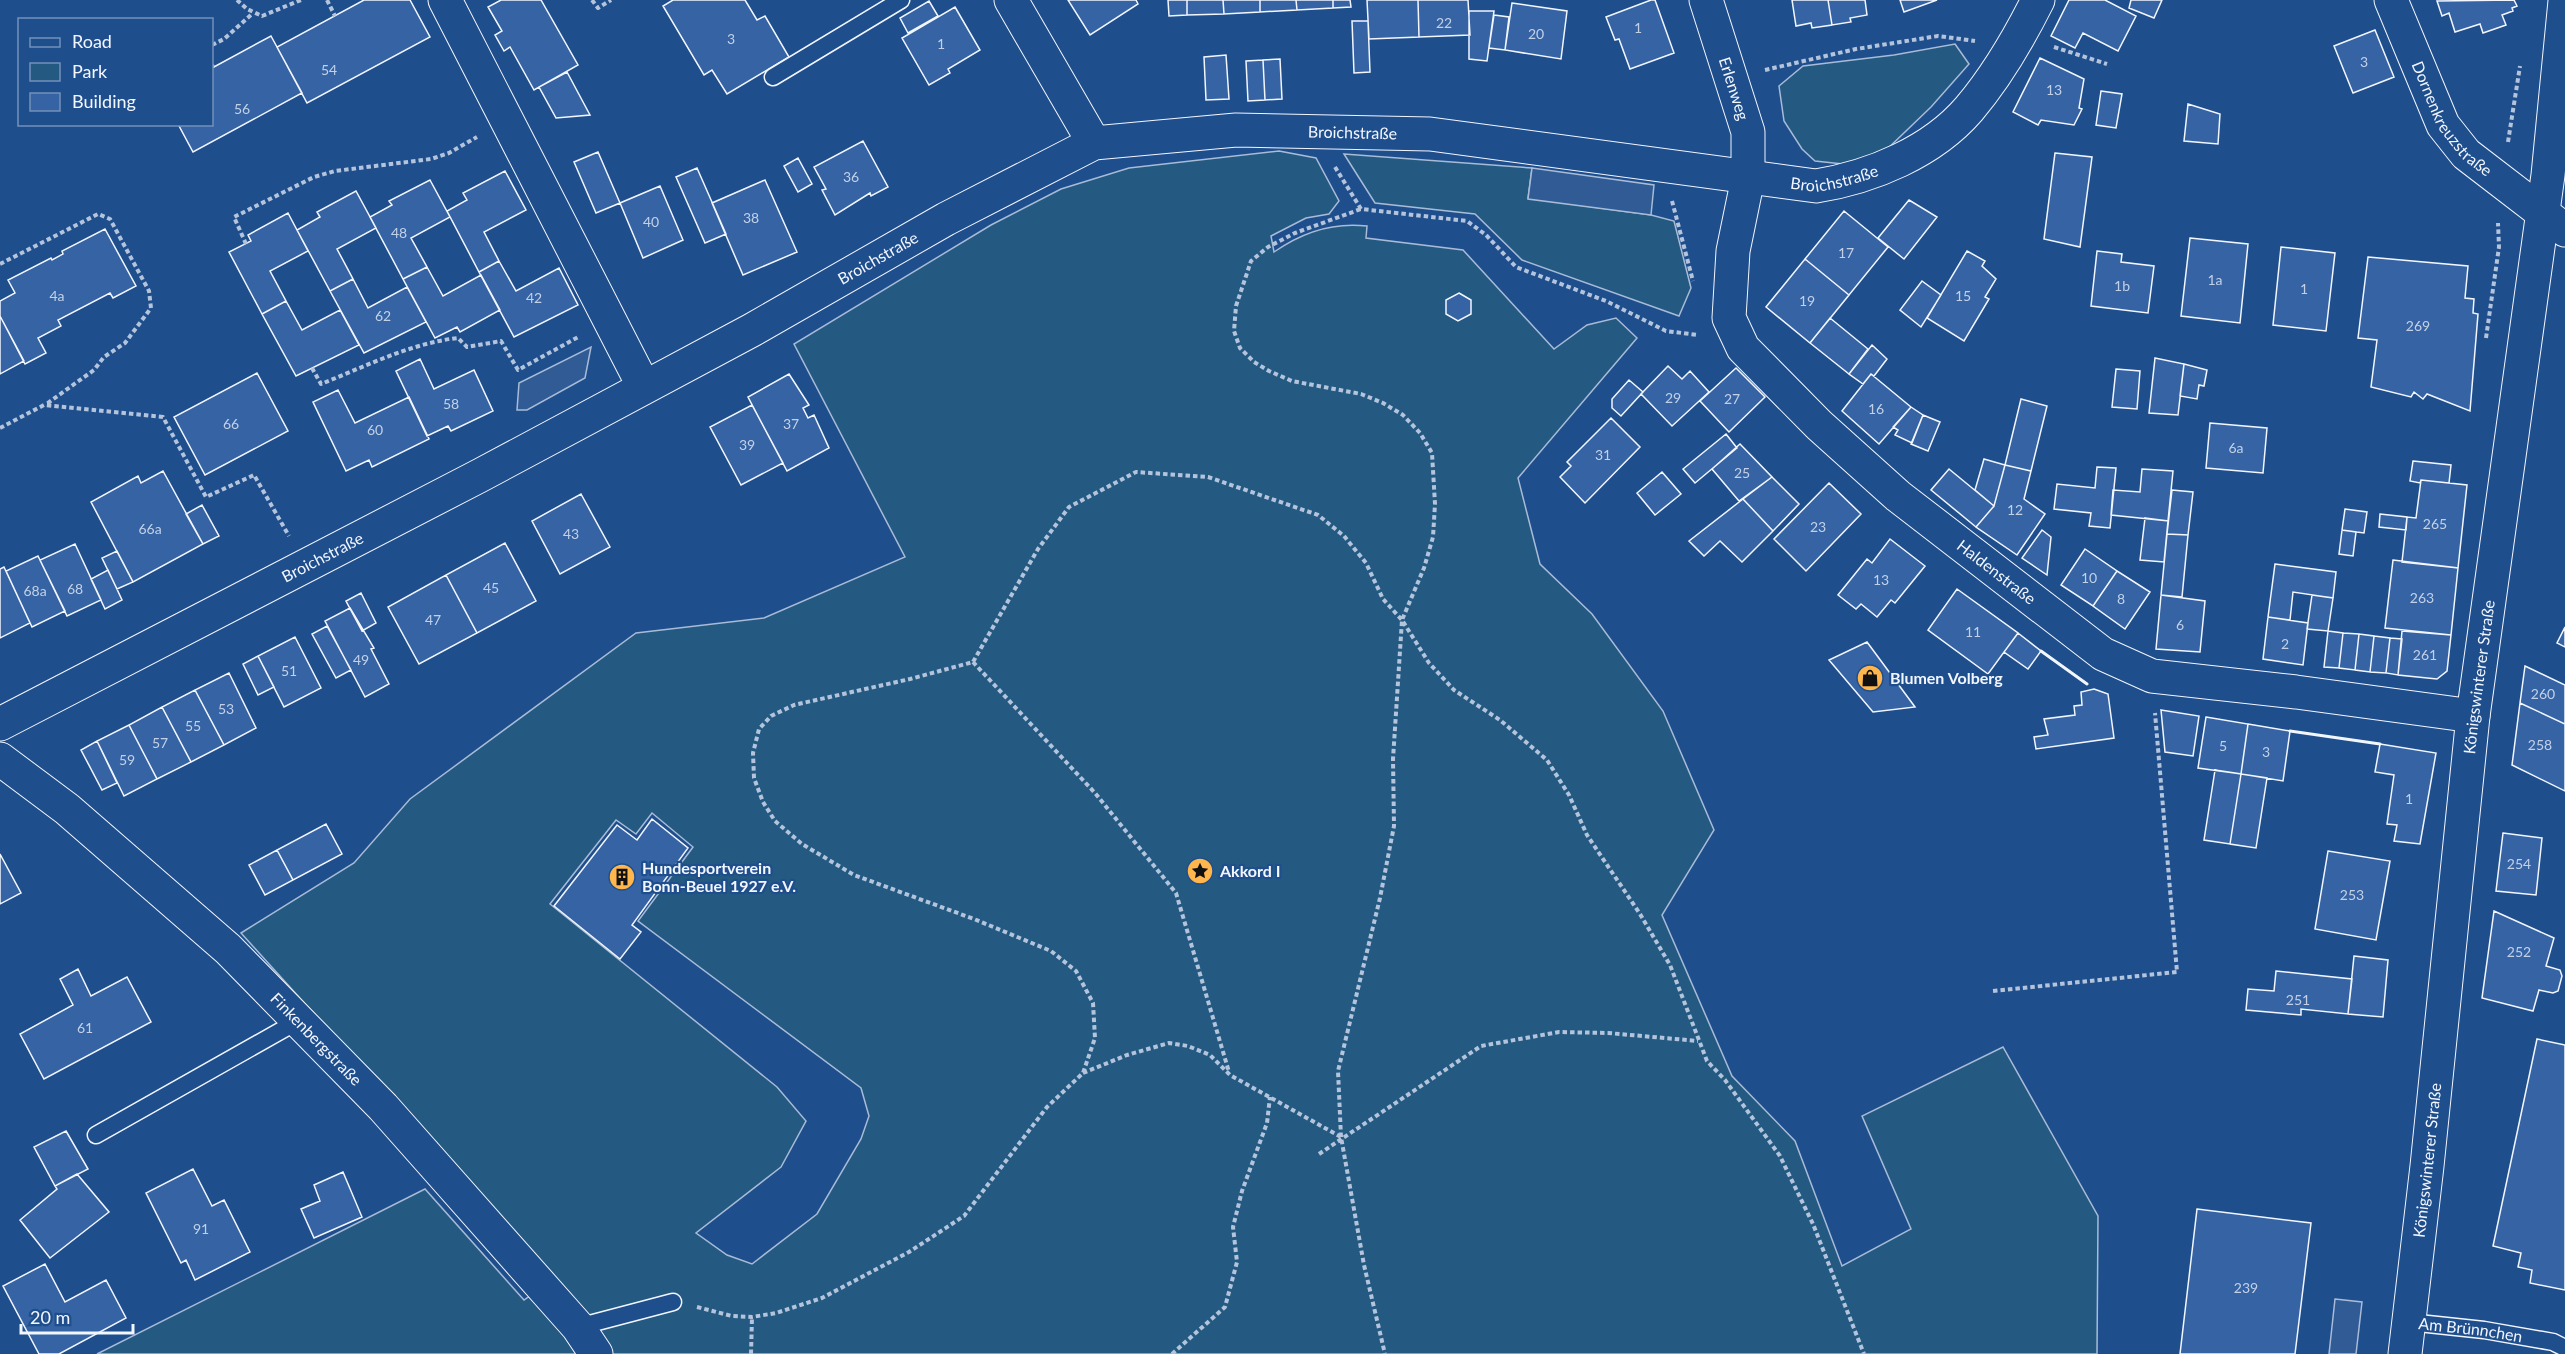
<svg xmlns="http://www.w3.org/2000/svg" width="2565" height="1354" font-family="Lato,sans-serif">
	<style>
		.green { fill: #245a82; stroke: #a8bbd7; stroke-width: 1.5; fill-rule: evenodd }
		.parking { fill: #305b95; stroke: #a8bbd7; stroke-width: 1.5 }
		.building { fill: #3563a3; stroke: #f2f6ff; stroke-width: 1.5 }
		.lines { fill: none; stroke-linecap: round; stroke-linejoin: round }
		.lane-casing { stroke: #f2f6ff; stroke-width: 19 }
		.street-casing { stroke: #f2f6ff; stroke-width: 35 }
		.secondary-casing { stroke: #f2f6ff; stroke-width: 35 }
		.path { stroke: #b3c4dc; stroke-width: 4; stroke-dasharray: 4.5 3; stroke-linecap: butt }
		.lane { stroke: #1f4e8c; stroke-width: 16 }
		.street { stroke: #1f4e8c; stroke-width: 33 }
		.secondary { stroke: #1f4e8c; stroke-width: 33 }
		.wall { stroke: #f2f6ff; stroke-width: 3 }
		.labels { text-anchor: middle; stroke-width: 4.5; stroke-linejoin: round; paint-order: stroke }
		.number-label { font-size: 14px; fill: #c3d1e8 }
		.street-label { font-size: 16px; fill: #f2f6ff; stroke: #1f4e8c }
		.poi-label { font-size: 16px; font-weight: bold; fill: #f2f6ff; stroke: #1f4e8c; text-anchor: start }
	</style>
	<rect width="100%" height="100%" fill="#1f4e8c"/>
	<!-- green -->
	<path class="green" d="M1955 44 1969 64 1931 107 1883 153 1843 164 1815 161 1802 149 1784 121 1779 86 1803 66 1894 55Z
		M1279 151 1316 158 1339 201 1329 214 1306 218 1271 236 1274 252C1301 233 1333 222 1367 226L1366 238 1463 250 1554 349 1587 325 1616 318 1637 338 1518 478 1540 564 1592 614 1663 711 1714 830 1662 915 1732 1076 1795 1141 1842 1266 1911 1229 1862 1116 2003 1047 2098 1216 2097 1354H97L425 1189 524 1300 554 1279 241 933 354 863 410 799 636 633 764 618 905 557 794 344 991 225 1061 189 1129 168ZM652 813 693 847 638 921 861 1088 869 1116 861 1139 817 1214 752 1264 727 1255 696 1233 781 1167 806 1121 777 1087 550 904 616 820 636 834Z
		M1344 154 1532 168 1528 198 1651 215 1674 221 1691 288 1679 316 1522 260 1475 214 1375 203Z"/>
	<!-- parking -->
	<path class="parking" d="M1532 168 1654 185 1651 215 1528 199Z
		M591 347 585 378 527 410H517L519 383Z
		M2335 1299 2362 1302 2356 1354H2329Z"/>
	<!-- building -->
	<path class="building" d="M364 0H410L430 37 307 103 277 47Z
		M501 0H541L578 65 534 90 510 47 504 51 495 35 502 31 488 7Z
		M673 0H745L757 20 765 16 789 57 727 94 712 70 704 75 663 6Z
		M1068 0H1136L1138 4 1090 35Z
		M1168 0H1187V15L1169 16Z
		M1187 0H1223L1224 14 1187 15Z
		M1223 0H1260V12L1224 14Z
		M1260 0H1296L1297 10 1260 12Z
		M1296 0H1333V8L1297 10Z
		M1333 0H1350L1351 7 1333 8Z
		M1367 0H1418L1419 37 1369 39Z
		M1418 0H1468L1470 35 1419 37Z
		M1651 0H1655L1674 53 1630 69 1619 39 1615 40 1606 17Z
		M1792 0H1828L1832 25 1812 28 1811 23 1796 26Z
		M1828 0H1865L1867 15 1850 18 1851 22 1832 25Z
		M1900 0H1937L1904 12Z
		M2069 0H2105L2136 16 2118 51 2083 33 2075 48 2051 36Z
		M2131 0H2162L2154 18 2129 8Z
		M2514 0 2517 6 2512 8 2513 11 2502 15 2506 25 2483 33 2480 24 2455 32 2449 13 2442 16 2437 1Z
		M929 1 938 16 908 33 900 18Z
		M1512 3 1567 11 1561 59 1505 50Z
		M955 7 980 50 948 69 950 73 929 85 902 38Z
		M1469 11H1494L1487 61 1469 59Z
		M1494 15 1509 17 1505 50 1489 48Z
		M1352 21H1368L1370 72 1354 73Z
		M2375 30 2394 77 2353 93 2334 46Z
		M271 36 302 93 193 152 178 124H212V68Z
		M1226 55 1229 99 1206 100 1204 57Z
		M2040 58 2084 79 2079 108 2082 109 2074 125 2041 120 2038 125 2013 112Z
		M1280 59 1282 99 1265 100 1263 60Z
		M1263 60 1265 100 1248 101 1246 61Z
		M567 72 590 115 556 118 539 87Z
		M2101 91 2122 94 2116 128 2096 125Z
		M2188 104 2220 114 2218 144 2184 141Z
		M863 141 888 187 871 196 870 193 835 215 822 190 826 189 814 167Z
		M598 152 620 203 596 213 574 162Z
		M2055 153 2092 157 2080 247 2044 239Z
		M798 158 812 184 798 192 784 166Z
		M697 168 726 234 705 243 676 177Z
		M505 171 526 210 484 232 499 261 479 272 447 211 467 200 463 193Z
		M430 180 450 217 411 238 427 267 403 279 370 217 392 205 389 201Z
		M765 180 797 252 743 275 712 203Z
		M660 186 683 240 643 258 620 203Z
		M356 191 376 228 337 249 353 279 330 291 297 230 320 217 317 212Z
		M1909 200 1937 217 1904 259 1878 238Z
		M1844 211 1888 247 1849 295 1805 259Z
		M288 213 308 251 270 271 286 301 262 314 229 252 251 241 248 235Z
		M105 229 136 286 113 298 110 293 58 320 61 326 38 338 46 353 25 364 0 316V301L15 293 8 280 51 258 52 260 63 254 62 251Z
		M2190 238 2248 244 2240 323 2181 316Z
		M2281 247 2335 253 2326 331 2273 325Z
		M1967 251 1985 261 1982 266 1996 279 1985 297 1989 299 1964 341 1927 318Z
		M2097 251 2122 254 2121 262 2154 266 2148 313 2091 306Z
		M2368 257 2468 266 2465 298 2474 299 2473 313 2478 314 2470 411 2427 394 2423 399 2414 392 2411 397 2371 387 2377 340 2358 338Z
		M1805 259 1849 295 1810 343 1766 307Z
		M499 261 516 291 559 268 578 305 514 337 479 272Z
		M427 267 443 296 481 275 500 310 460 332 457 327 435 338 403 279Z
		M353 279 368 308 407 287 426 322 364 353 330 291Z
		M1922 281 1941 295 1921 327 1900 310Z
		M1459 293 1471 300V314L1458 321 1446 314V300Z
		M286 301 302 330 340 310 359 345 296 376 262 314Z
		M0 316 24 361 0 374Z
		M1830 318 1868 349 1849 374 1810 343Z
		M1872 345 1887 359 1874 376 1871 374 1863 384 1849 374Z
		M2155 358 2184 364 2178 415 2149 413Z
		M420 359 434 389 474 370 493 411 451 431 448 426 427 436 396 371Z
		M2184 364 2207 370 2204 386 2199 385 2197 399 2180 396Z
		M1668 366 1682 379 1690 371 1709 392 1672 426 1641 394Z
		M1736 368 1765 397 1729 432 1700 401Z
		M2116 369 2140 371 2137 409 2112 407Z
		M257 373 288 431 205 475 174 417Z
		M789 374 809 405 803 408 808 418 814 415 829 448 787 471 748 397Z
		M1871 374 1911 407 1879 444 1842 411Z
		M1629 380 1643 392 1621 416 1612 408V399Z
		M338 390 355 423 409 397 429 439 372 467 369 460 346 471 313 402Z
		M2021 399 2047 406 2031 471 2005 465Z
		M752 405 783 463 741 485 710 427Z
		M1911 407 1923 415 1912 443 1895 435 1898 430 1893 427Z
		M1923 415 1940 422 1928 451 1911 444Z
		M1611 418 1640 447 1585 503 1560 477 1571 466 1567 462Z
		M2210 423 2267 428 2263 473 2206 468Z
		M1726 434 1737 448 1695 483 1683 469Z
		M1740 444 1772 477 1739 501 1712 469Z
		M1984 459 2005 465 1994 506 1975 490Z
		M2413 461 2451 465 2449 483 2421 480 2420 483 2410 481Z
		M2005 465 2031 471 2024 499 2045 514 2017 555 1976 527 1994 506Z
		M2097 467 2116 468 2110 528 2089 526 2091 513 2054 509 2057 484 2095 488Z
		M1949 469 1994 506 1976 527 1931 490Z
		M2142 469 2173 471 2168 521 2111 515 2113 490 2140 492Z
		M163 471 203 544 133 582 91 502 138 476 141 483Z
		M1662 472 1681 494 1655 515 1637 493Z
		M1772 477 1799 504 1773 531 1743 499Z
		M2421 480 2467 485 2458 568 2402 562 2407 517 2416 518Z
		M1829 483 1861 514 1806 571 1774 539Z
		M2172 490 2193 492 2188 535 2167 534Z
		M581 494 610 547 560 574 532 521Z
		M1743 499 1773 531 1742 562 1720 541 1704 556 1689 541Z
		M202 505 219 536 203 544 186 514Z
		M2345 509 2367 512 2364 533 2342 530Z
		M2380 514 2407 517 2406 530 2379 527Z
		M2145 518 2168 521 2164 562 2140 560Z
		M2042 530 2051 537 2047 575 2022 558Z
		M2342 530 2356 532 2353 556 2339 554Z
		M2167 534 2188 535 2182 597 2161 595Z
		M1890 539 1925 566 1895 603 1891 600 1877 617 1861 604 1856 609 1838 595 1867 559 1872 563Z
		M505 543 536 601 477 633 446 575Z
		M75 544 101 600 67 616 40 560Z
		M2085 549 2117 571 2093 606 2061 585Z
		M117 551 133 582 117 589 102 558Z
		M38 556 65 611 32 627 6 571Z
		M2393 560 2458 568 2451 635 2385 628Z
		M2275 564 2336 572 2333 598 2293 592 2290 620 2268 617Z
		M4 567 30 623 0 638V569Z
		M108 570 122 600 105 609 91 579Z
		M2117 571 2150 592 2125 629 2093 606Z
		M446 575 477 633 419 664 388 607Z
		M1957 589 2018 633 1988 674 1928 630Z
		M361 593 376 623 362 631 346 601Z
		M2161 595 2205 601 2200 652 2156 649Z
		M2312 595 2333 598 2328 631 2307 629Z
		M350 608 374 648 371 649 389 684 365 697 325 621Z
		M2268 617 2308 623 2303 665 2263 659Z
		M327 626 351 670 336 678 312 634Z
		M2565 627V647L2557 643Z
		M2328 631 2343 633 2339 668 2324 667Z
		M2402 631 2451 635 2447 671 2437 679 2398 675Z
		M2018 633 2041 651 2028 669 2004 652Z
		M2343 633 2359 634 2355 670 2339 668Z
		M2359 634 2374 636 2370 672 2355 670Z
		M2374 636 2390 638 2386 673 2370 672Z
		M295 637 321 688 284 707 258 656Z
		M2390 638 2402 639 2398 675 2386 673Z
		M1867 642 1915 707 1873 712 1829 660Z
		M258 656 274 687 258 695 243 664Z
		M2525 666 2565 685V724L2520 703Z
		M229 673 256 728 224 745 195 690Z
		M2094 689 2108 694 2114 738 2036 749 2034 737 2048 735 2044 719 2075 715 2074 706 2082 705 2081 692Z
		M195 690 224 745 191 762 162 707Z
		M2520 703 2565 724V791L2512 765Z
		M162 707 191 762 157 779 129 725Z
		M2161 710 2199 716 2193 756 2165 752Z
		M2206 717 2248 724 2241 774 2198 768Z
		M2248 724 2290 731 2283 781 2241 774Z
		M129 725 157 779 124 796 97 741Z
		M97 741 117 783 102 790 81 750Z
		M2380 744 2436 753 2420 844 2394 841 2397 825 2387 824 2394 775 2375 772Z
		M2215 770 2241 774 2230 844 2204 840Z
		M2241 774 2267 778 2256 848 2230 844Z
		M652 819 688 848 632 925 641 932 620 959 554 906 617 825 637 840Z
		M326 824 342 854 293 880 277 850Z
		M2503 833 2542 838 2536 895 2496 891Z
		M277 850 293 880 265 895 249 865Z
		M2328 851 2390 861 2376 940 2315 929Z
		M0 854 21 893 0 904Z
		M2494 911 2554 938 2546 966 2560 970 2562 976 2558 991 2553 993 2539 990 2533 1011 2482 998Z
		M2354 956 2388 960 2383 1017 2348 1014Z
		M78 969 91 996 127 977 151 1022 44 1079 20 1034 73 1005 60 979Z
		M2276 971 2352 979 2348 1014 2301 1009V1015L2246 1010 2248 989 2274 991Z
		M2537 1039 2565 1045V1290L2530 1283 2532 1270 2518 1267 2521 1253 2493 1246Z
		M66 1131 88 1169 55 1186 34 1147Z
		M193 1169 212 1206 224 1200 250 1252 195 1280 186 1260 181 1263 146 1193Z
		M343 1172 362 1217 314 1238 301 1209 320 1201 314 1185Z
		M77 1174 109 1212 50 1258 20 1220 57 1189 55 1186Z
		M2197 1209 2311 1223 2295 1354H2180Z
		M45 1264 65 1302 106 1280 126 1318 59 1354H39L3 1286Z"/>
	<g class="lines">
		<defs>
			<g id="lane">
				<path d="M773 77 901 0"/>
				<path d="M96 1135 298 1021"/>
				<path id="s1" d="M2409 1322 2484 1330 2553 1342 2565 1348"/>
				<path d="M578 1327 673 1302"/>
			</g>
			<g id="street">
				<path d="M445 0 644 387"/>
				<path d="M1011 0 1094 143"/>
				<path id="s2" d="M1706 0 1748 132V178L1733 251 1729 318 1743 348 1819 425 1898 496 2103 654 2152 676 2296 692 2473 716"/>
				<path id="s3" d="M2391 0 2443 125 2466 154 2565 230"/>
				<path id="s4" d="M0 724 479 476 752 330 946 219 1094 143 1236 130 1430 134 1816 186C1872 177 1932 152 1969 109 1997 76 2019 38 2038 0"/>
				<path id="s5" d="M0 759 67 809 228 949 383 1107 578 1327 596 1354"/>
			</g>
			<g id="secondary">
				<path id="s6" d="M2405 1354 2427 1166 2473 716 2548 175 2565 1"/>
			</g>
		</defs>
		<!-- lane casing -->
		<use href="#lane" class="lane-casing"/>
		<!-- street casing -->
		<use href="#street" class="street-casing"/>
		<!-- secondary casing -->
		<use href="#secondary" class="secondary-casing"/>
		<!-- path -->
		<path class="path" d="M237 0 247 9 262 16 301 0
			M327 0 335 16
			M592 0 598 8 611 0
			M212 45 224 39 253 13
			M2054 47 2107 64
			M212 65 213 67
			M1765 70 1856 49 1938 36 1975 41
			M2508 142 2520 66
			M1335 167 1361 209 1467 221 1486 235 1516 267 1606 301 1666 331 1698 335
			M1672 201 1693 281
			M246 244 234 217 314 177 335 171 431 159 449 153 477 137
			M0 264 98 214 110 219 149 291 151 308 125 343 104 357 94 370 45 405
			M2486 338 2499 247 2498 223
			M312 368 321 384C364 367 411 343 458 338L467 347 501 341 518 370 580 336
			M0 428 44 405 163 417 206 497 254 475 289 536
			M973 662 1095 793 1176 893 1229 1072
			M1993 991 2177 972 2155 713
			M1083 1073 1127 1055 1169 1043 1188 1046 1210 1055 1230 1075 1341 1137 1364 1265 1385 1354
			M1341 1137 1338 1071 1380 898 1394 826 1393 759 1402 620 1424 568 1433 537 1435 504 1432 453 1420 433 1403 415 1383 403 1361 394 1292 381 1269 371 1254 362 1240 348 1234 331 1236 306 1251 261 1268 247 1295 233 1361 209
			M1319 1154 1481 1046 1559 1032 1608 1033 1698 1041
			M697 1307 732 1316 752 1317 776 1313 822 1298 909 1252 964 1216 1047 1107 1083 1073 1095 1038 1093 1003 1076 971 1051 951 974 919 854 875 802 844 775 821 763 802 754 778 753 753 759 729 771 716 794 705 910 679 973 662 1038 549 1069 507 1136 472 1208 477 1318 515 1344 536 1366 563 1383 599 1402 620 1429 663 1454 690 1500 720 1547 760 1569 795 1587 835 1640 914 1670 965 1707 1061 1725 1080 1780 1156 1813 1224 1864 1354
			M751 1354 752 1317
			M1172 1354 1225 1307 1237 1262 1233 1227 1242 1191 1267 1123 1270 1097"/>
		<!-- lane -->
		<use href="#lane" class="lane"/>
		<!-- street -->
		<use href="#street" class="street"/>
		<!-- secondary -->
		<use href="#secondary" class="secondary"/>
		<!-- wall -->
		<path class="wall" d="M2041 651 2087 684
			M2290 731 2380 744"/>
	</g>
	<!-- icons -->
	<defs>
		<symbol id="shop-disc" viewBox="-11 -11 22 22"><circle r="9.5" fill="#ffb74d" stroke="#1f4e8c"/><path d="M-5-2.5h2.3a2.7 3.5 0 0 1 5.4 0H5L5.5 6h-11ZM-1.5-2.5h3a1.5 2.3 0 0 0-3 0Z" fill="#111"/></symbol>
		<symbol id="sight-disc" viewBox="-11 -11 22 22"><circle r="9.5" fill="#ffb74d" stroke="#1f4e8c"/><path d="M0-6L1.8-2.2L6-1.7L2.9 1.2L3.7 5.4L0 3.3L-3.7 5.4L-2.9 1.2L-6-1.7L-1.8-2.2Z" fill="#111"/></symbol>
		<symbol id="building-disc" viewBox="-11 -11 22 22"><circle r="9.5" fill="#ffb74d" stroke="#1f4e8c"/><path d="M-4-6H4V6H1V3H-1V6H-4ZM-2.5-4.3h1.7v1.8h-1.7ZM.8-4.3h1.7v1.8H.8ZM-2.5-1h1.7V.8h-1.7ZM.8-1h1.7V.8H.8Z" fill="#111"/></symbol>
	</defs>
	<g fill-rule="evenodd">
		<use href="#shop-disc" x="1855" y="663" width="30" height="30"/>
		<use href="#sight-disc" x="1185" y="856" width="30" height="30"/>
		<use href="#building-disc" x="607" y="862" width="30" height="30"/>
	</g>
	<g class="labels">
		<!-- number labels -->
		<g class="number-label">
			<text x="1444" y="28">22</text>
			<text x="1638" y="33">1</text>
			<text x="1536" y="39">20</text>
			<text x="731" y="44">3</text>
			<text x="941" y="49">1</text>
			<text x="2364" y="67">3</text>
			<text x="329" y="75">54</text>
			<text x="2054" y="95">13</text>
			<text x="242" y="114">56</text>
			<text x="851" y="182">36</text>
			<text x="751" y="223">38</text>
			<text x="651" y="227">40</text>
			<text x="399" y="238">48</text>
			<text x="1846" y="258">17</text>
			<text x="2215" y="285">1a</text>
			<text x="2122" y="291">1b</text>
			<text x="2304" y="294">1</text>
			<text x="57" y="301">4a</text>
			<text x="1963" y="301">15</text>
			<text x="534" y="303">42</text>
			<text x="1807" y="306">19</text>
			<text x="383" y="321">62</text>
			<text x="2418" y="331">269</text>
			<text x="1673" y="403">29</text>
			<text x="1732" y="404">27</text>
			<text x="451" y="409">58</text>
			<text x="1876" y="414">16</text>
			<text x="231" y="429">66</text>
			<text x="791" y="429">37</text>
			<text x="375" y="435">60</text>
			<text x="747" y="450">39</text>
			<text x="2236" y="453">6a</text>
			<text x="1603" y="460">31</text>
			<text x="1742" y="478">25</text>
			<text x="2015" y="515">12</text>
			<text x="2435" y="529">265</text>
			<text x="1818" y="532">23</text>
			<text x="150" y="534">66a</text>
			<text x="571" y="539">43</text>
			<text x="2089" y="583">10</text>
			<text x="1881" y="585">13</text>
			<text x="491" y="593">45</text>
			<text x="75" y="594">68</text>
			<text x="35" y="596">68a</text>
			<text x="2422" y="603">263</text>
			<text x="2121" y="604">8</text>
			<text x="433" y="625">47</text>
			<text x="2180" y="630">6</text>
			<text x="1973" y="637">11</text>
			<text x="2285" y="649">2</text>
			<text x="2425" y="660">261</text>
			<text x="361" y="665">49</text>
			<text x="289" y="676">51</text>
			<text x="2543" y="699">260</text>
			<text x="226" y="714">53</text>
			<text x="193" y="731">55</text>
			<text x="160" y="748">57</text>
			<text x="2540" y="750">258</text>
			<text x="2223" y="751">5</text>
			<text x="2266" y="757">3</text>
			<text x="127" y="765">59</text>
			<text x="2409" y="804">1</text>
			<text x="2519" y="869">254</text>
			<text x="2352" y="900">253</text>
			<text x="2519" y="957">252</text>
			<text x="2298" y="1005">251</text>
			<text x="85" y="1033">61</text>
			<text x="201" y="1234">91</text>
			<text x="2246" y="1293">239</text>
		</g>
		<!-- street labels -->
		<g class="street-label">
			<text dy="6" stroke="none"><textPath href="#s2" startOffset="93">Erlenweg</textPath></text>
			<text dy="6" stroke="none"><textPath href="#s3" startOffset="135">Dornenkreuzstraße</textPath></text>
			<text dy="6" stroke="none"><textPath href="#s4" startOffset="1498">Broichstraße</textPath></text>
			<text dy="6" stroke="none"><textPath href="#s4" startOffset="1984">Broichstraße</textPath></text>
			<text dy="6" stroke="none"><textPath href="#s4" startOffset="994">Broichstraße</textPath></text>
			<text dy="6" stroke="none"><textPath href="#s4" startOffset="363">Broichstraße</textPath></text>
			<text dy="6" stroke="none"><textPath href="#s2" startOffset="698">Haldenstraße</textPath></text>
			<text dy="6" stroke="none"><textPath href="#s6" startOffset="681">Königswinterer Straße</textPath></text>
			<text dy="6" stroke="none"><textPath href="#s5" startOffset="423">Finkenbergstraße</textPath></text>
			<text dy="6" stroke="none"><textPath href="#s6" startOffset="195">Königswinterer Straße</textPath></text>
			<text dy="6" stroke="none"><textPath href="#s1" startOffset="62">Am Brünnchen</textPath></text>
		</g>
		<!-- poi labels -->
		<g class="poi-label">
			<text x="1890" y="684">Blumen Volberg</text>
			<text x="642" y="874">Hundesportverein<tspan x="642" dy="18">Bonn-Beuel 1927 e.V.</tspan></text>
			<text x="1220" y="877">Akkord I</text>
		</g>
	</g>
	<!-- legend -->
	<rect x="18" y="18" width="195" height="108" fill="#1f4e8c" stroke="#7391ba" stroke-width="1.5"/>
	<rect x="30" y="38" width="30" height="9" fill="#1f4e8c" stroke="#7391ba" stroke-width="1.5"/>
	<text x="72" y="48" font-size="18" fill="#f2f6ff">Road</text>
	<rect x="30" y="63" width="30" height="18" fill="#245a82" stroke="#7391ba" stroke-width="1.5"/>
	<text x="72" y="78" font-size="18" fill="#f2f6ff">Park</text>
	<rect x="30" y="93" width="30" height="18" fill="#3563a3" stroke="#7391ba" stroke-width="1.5"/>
	<text x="72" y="108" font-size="18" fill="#f2f6ff">Building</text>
	<!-- scale -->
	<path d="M21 1324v9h112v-9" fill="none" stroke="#f2f6ff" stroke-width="3"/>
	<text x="30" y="1324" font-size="18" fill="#f2f6ff" stroke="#1f4e8c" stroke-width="4.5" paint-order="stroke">20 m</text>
</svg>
